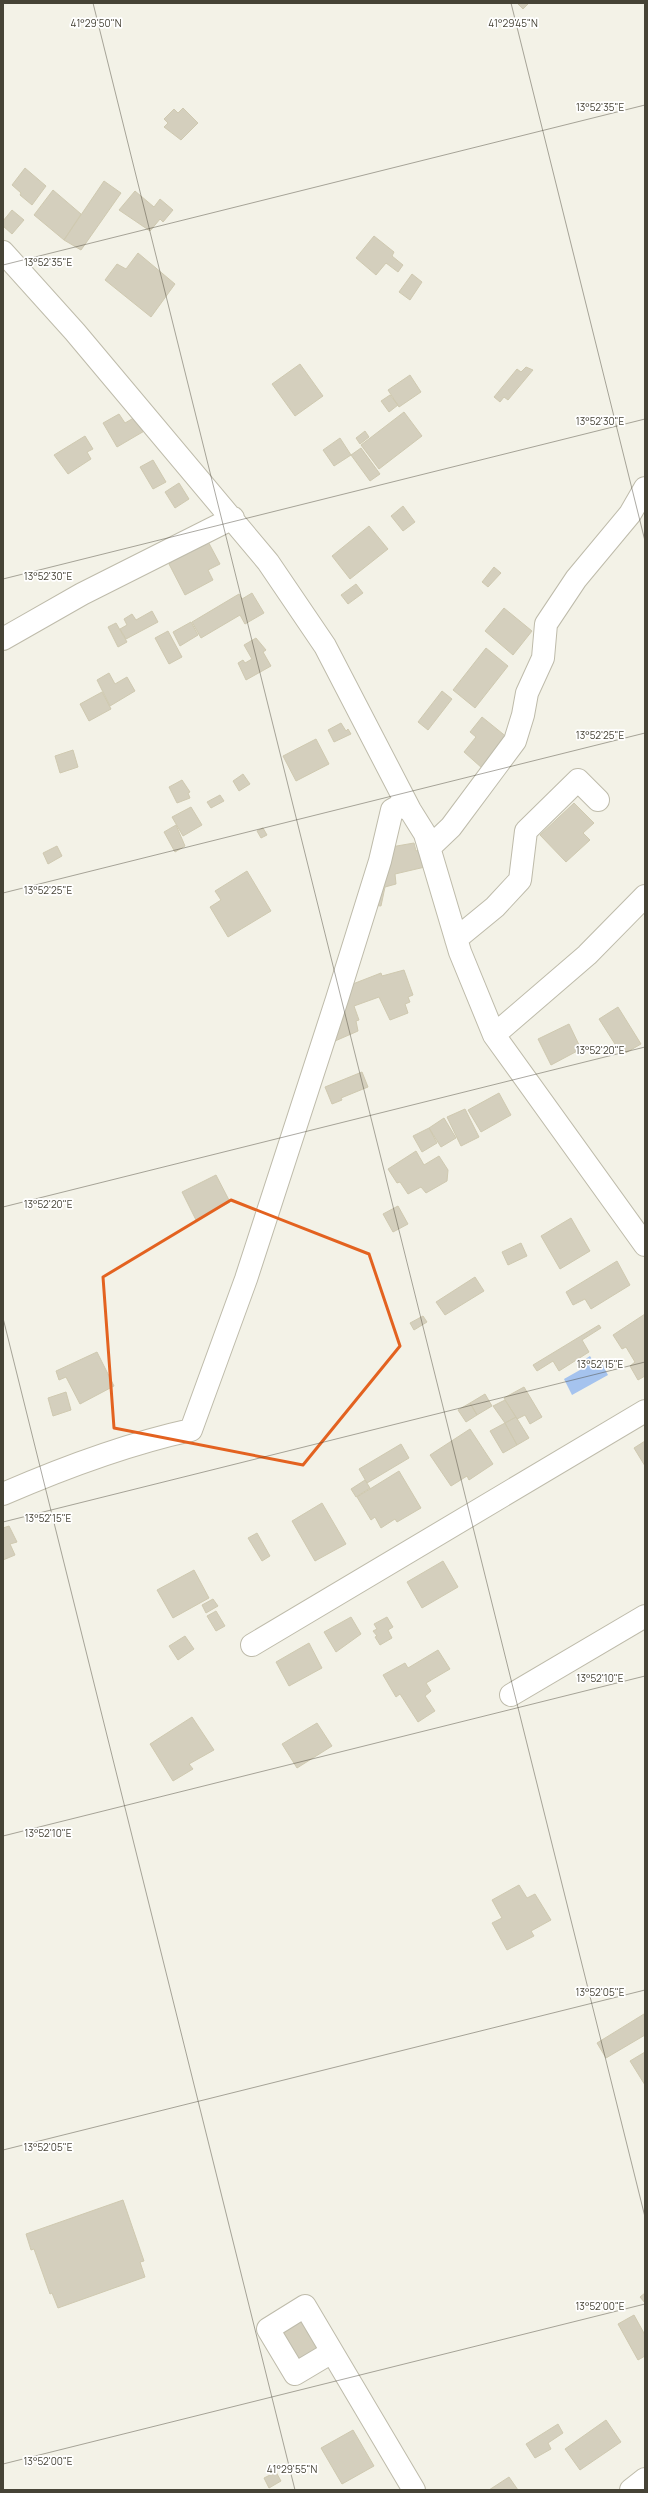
<svg xmlns="http://www.w3.org/2000/svg" width="648" height="2493" font-family="Manrope,sans-serif">
	<style>
		.water { fill: #a5c3ee }
		.building { fill: #d4cfbd; stroke: #cfc9b0 }
		.lines { fill: none; stroke-linecap: round; stroke-linejoin: round }
		.minor-casing { stroke: #bebbaa; stroke-width: 24 }
		.minor { stroke: #fff; stroke-width: 22 }
		.marked { fill: none; stroke: #e36220; stroke-width: 3; stroke-linejoin: round }
		.ticks { fill: none; stroke: #464336; stroke-width: 1; stroke-opacity: 0.45 }
		.ticks-label { font-size: 10px; text-anchor: middle; fill: #464336; stroke: #fff; stroke-width: 3.5; stroke-linejoin: round; paint-order: stroke }
	</style>
	<rect width="100%" height="100%" fill="#f3f2e7"/>
	<!-- water -->
	<path class="water" d="M590 1356 594 1363 600 1360 608 1375 572 1395 564 1379 587 1366 584 1360Z"/>
	<!-- building -->
	<path class="building" d="M517 3H529L523 9Z
		M183 108 198 123 181 140 164 127 168 123 164 119 174 109 178 113Z
		M25 168 46 186 32 205 20 195 21 193 12 185Z
		M104 181 121 193 81 250 64 240Z
		M53 190 81 214 64 240 34 215Z
		M135 191 154 207 160 199 173 210 163 222 160 219 150 231 119 210Z
		M12 210 24 220 12 234 3 226V221Z
		M374 236 394 252 392 256 403 265 398 272 386 263 376 275 356 258Z
		M138 253 175 284 151 317 105 280 117 264 126 269Z
		M412 274 422 282 410 300 399 292Z
		M300 364 323 396 295 416 272 384Z
		M526 367 533 370 508 400 504 397 500 402 494 397 517 369 521 372Z
		M410 375 421 392 399 407 388 390Z
		M390 395 398 405 389 412 381 401Z
		M404 412 422 436 379 469 361 445Z
		M119 414 125 423 137 416 146 430 117 447 103 423Z
		M365 431 369 437 360 444 356 438Z
		M85 436 93 449 87 452 91 459 68 474 54 455Z
		M340 438 351 455 334 466 323 450Z
		M361 448 380 474 370 481 351 455Z
		M153 460 166 482 153 489 140 467Z
		M179 483 189 499 175 508 165 492Z
		M403 506 415 522 403 531 391 516Z
		M369 526 388 549 350 579 332 556Z
		M204 534 220 564 208 570 213 580 185 595 169 564Z
		M494 567 501 573 488 587 482 582Z
		M356 584 363 593 348 604 341 595Z
		M252 593 264 613 245 624 240 615 201 638 192 622 239 594 242 599Z
		M504 608 532 631 513 655 485 631Z
		M152 611 158 622 126 639 120 629 127 625 124 619 132 614 136 620Z
		M191 622 198 635 180 646 173 632Z
		M116 623 127 642 118 647 108 627Z
		M168 631 182 657 169 664 155 638Z
		M256 638 266 650 263 652 271 666 246 680 238 663 243 660 245 663 252 659 244 645Z
		M486 648 508 666 475 708 453 690Z
		M109 673 115 684 127 677 135 691 110 706 97 680Z
		M442 691 452 699 428 730 418 722Z
		M102 692 111 709 89 721 80 704Z
		M482 717 508 738 482 768 464 752 476 737 470 732Z
		M341 723 346 731 348 729 351 734 334 742 328 730Z
		M316 739 329 764 296 781 283 756Z
		M73 750 78 767 60 773 55 756Z
		M243 774 250 784 239 791 233 781Z
		M182 780 190 792 188 793 190 798 177 803 169 787Z
		M220 795 224 801 211 808 207 802Z
		M574 803 594 823 583 833 590 840 566 862 540 835Z
		M191 807 202 825 183 836 172 817Z
		M176 825 185 846 175 852 164 832Z
		M263 828 267 835 261 838 257 831Z
		M414 843 416 851 419 850 425 867 395 874 396 884 385 887 381 906 372 905 391 847Z
		M57 846 62 856 48 864 43 853Z
		M247 871 271 911 228 937 210 907 221 900 215 891Z
		M404 970 413 995 408 997 410 1002 405 1004 408 1013 390 1020 379 997 354 1006 359 1020 356 1021 358 1031 335 1041 332 1037 345 987 381 973 382 976Z
		M618 1007 641 1044 622 1055 599 1019Z
		M569 1024 581 1049 551 1065 538 1039Z
		M362 1072 368 1087 341 1098 342 1100 332 1104 325 1087Z
		M499 1093 511 1115 481 1132 468 1110Z
		M465 1109 479 1137 461 1146 447 1117Z
		M444 1118 456 1138 441 1147 429 1128Z
		M429 1128 437 1143 422 1152 413 1136Z
		M416 1151 424 1165 439 1156 448 1170 447 1181 426 1193 421 1187 408 1194 400 1182 397 1183 388 1169Z
		M216 1175 230 1202 196 1220 182 1192Z
		M398 1206 408 1224 393 1232 383 1214Z
		M571 1218 590 1251 560 1269 541 1236Z
		M521 1243 527 1256 508 1265 502 1252Z
		M617 1261 630 1285 591 1309 585 1299 573 1305 566 1292Z
		M475 1277 484 1291 445 1315 436 1302Z
		M645 1314V1376L638 1380 630 1366 635 1362 626 1347 622 1349 613 1335Z
		M423 1316 427 1322 414 1330 410 1323Z
		M599 1325 601 1328 582 1340 589 1352 559 1371 553 1361 537 1371 533 1365Z
		M97 1352 114 1386 80 1404 66 1377 59 1380 56 1371Z
		M524 1387 542 1417 530 1424 525 1415 517 1419 504 1398Z
		M66 1392 71 1410 53 1416 48 1398Z
		M485 1394 492 1406 477 1415 470 1403Z
		M505 1400 516 1417 505 1423 493 1406Z
		M470 1403 477 1415 466 1422 458 1410Z
		M516 1417 529 1438 517 1445 505 1423Z
		M505 1423 517 1445 503 1453 490 1431Z
		M470 1429 493 1464 469 1480 467 1476 451 1486 430 1455Z
		M645 1441V1466L634 1448Z
		M401 1444 409 1458 367 1483 359 1469Z
		M399 1471 421 1508 397 1522 395 1519 381 1528 375 1517 371 1520 357 1497Z
		M365 1480 370 1488 356 1497 351 1489Z
		M322 1503 346 1544 315 1561 292 1521Z
		M9 1526 17 1542 10 1544 15 1555 3 1560V1528Z
		M257 1533 270 1556 262 1561 248 1538Z
		M443 1561 458 1587 422 1608 407 1582Z
		M194 1570 209 1598 173 1618 157 1590Z
		M213 1599 218 1606 206 1613 202 1605Z
		M216 1611 225 1626 216 1631 207 1616Z
		M351 1617 361 1634 336 1652 324 1632Z
		M387 1617 393 1627 388 1630 392 1638 380 1645 375 1637 377 1636 373 1631 377 1629 374 1624Z
		M185 1636 194 1649 178 1660 169 1646Z
		M309 1643 322 1668 289 1686 276 1662Z
		M438 1650 450 1669 426 1683 431 1691 425 1696 435 1711 418 1722 400 1694 396 1697 383 1675 405 1663 408 1668Z
		M192 1717 214 1750 189 1764 193 1769 173 1781 150 1744Z
		M317 1723 332 1746 297 1768 282 1744Z
		M519 1885 527 1898 535 1894 551 1920 531 1931 534 1936 507 1950 492 1923 502 1918 492 1900Z
		M644 2014 645 2035 606 2058 597 2043Z
		M645 2052V2085L630 2061Z
		M123 2200 144 2261 140 2262 145 2277 58 2308 52 2293 50 2294 34 2249 31 2250 26 2234Z
		M645 2293V2303L640 2297Z
		M303 2313 324 2349 296 2366 275 2329Z
		M634 2315 645 2335V2356L638 2360 618 2324Z
		M606 2420 621 2442 580 2470 565 2449Z
		M558 2424 563 2433 548 2443 551 2449 535 2458 526 2444Z
		M353 2430 374 2466 342 2484 321 2448Z
		M276 2472 281 2481 269 2488 264 2478Z
		M509 2477 518 2490H489Z"/>
	<g class="lines">
		<defs>
			<path id="minor" d="M3 252 75 332 268 562 325 646 410 810 425 834 460 952 494 1035 645 1245
				M3 639 82 594 233 518
				M429 848 451 827 515 741 523 715 527 693 543 658 546 624 576 579 630 514 645 488
				M456 939 495 907 520 880 526 831 578 780 598 800
				M494 1035 587 955 645 896
				M3 1494C63 1468 127 1444 191 1430L246 1279 337 999 380 861 392 810 399 806 410 810
				M252 1645 645 1411
				M511 1695 645 1616
				M332 2352 295 2374 268 2329 305 2306 414 2490
				M631 2490 645 2479"/>
		</defs>
		<!-- minor casing -->
		<use href="#minor" class="minor-casing"/>
		<!-- minor -->
		<use href="#minor" class="minor"/>
	</g>
	<!-- marked area -->
	<path class="marked" d="M231 1200 369 1254 400 1346 303 1465 114 1428 103 1277Z"/>
	<!-- ticks -->
	<path class="ticks" d="M93 3 645 2217M511 3 645 541M3 265 645 105M3 579 645 419M3 893 645 733M3 1207 645 1047M3 1318 295 2490M3 1522 645 1362M3 1836 645 1676M3 2150 645 1990M3 2464 645 2304"/>
	<g class="ticks-label">
		<text x="96" y="27">41°29'50"N</text>
		<text x="513" y="27">41°29'45"N</text>
		<text x="600" y="111">13°52'35"E</text>
		<text x="48" y="266">13°52'35"E</text>
		<text x="600" y="425">13°52'30"E</text>
		<text x="48" y="580">13°52'30"E</text>
		<text x="600" y="739">13°52'25"E</text>
		<text x="48" y="894">13°52'25"E</text>
		<text x="600" y="1054">13°52'20"E</text>
		<text x="48" y="1208">13°52'20"E</text>
		<text x="600" y="1368">13°52'15"E</text>
		<text x="48" y="1522">13°52'15"E</text>
		<text x="600" y="1682">13°52'10"E</text>
		<text x="48" y="1837">13°52'10"E</text>
		<text x="600" y="1996">13°52'05"E</text>
		<text x="48" y="2151">13°52'05"E</text>
		<text x="600" y="2310">13°52'00"E</text>
		<text x="48" y="2465">13°52'00"E</text>
		<text x="292" y="2473">41°29'55"N</text>
	</g>
	<!-- border -->
	<rect width="648" height="2493" fill="none" stroke="#464336" stroke-width="8"/>
</svg>
